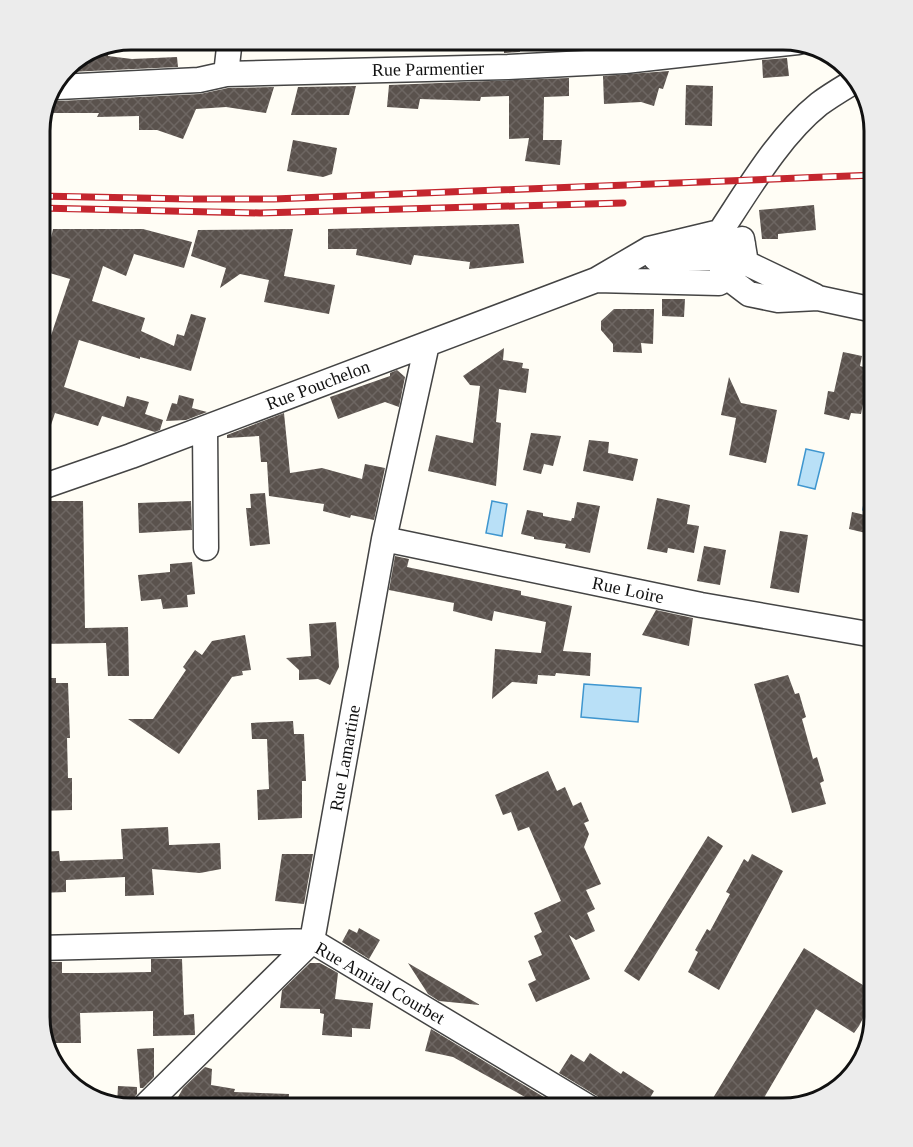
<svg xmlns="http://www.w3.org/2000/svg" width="913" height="1147" font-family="Georgia,serif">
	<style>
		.water { fill: #b9e0f7; stroke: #3f96cf; stroke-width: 1.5 }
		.building { fill: url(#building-cross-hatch) }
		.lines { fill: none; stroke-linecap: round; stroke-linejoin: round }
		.street-casing { stroke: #444; stroke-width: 27 }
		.street { stroke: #fff; stroke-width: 24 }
		.rail-casing { stroke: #c4262e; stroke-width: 7 }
		.rail { stroke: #fff; stroke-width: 4.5; stroke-dasharray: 14; stroke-linecap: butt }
		.labels { text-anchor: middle; stroke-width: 6; stroke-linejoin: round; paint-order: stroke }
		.street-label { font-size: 18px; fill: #111; stroke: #fff }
		.rim { fill: none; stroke: #111; stroke-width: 3 }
	</style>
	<defs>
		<pattern id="building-cross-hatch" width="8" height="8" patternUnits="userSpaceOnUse" patternTransform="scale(1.5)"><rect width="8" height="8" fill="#5a524d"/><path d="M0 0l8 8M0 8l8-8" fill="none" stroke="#6d6662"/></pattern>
	</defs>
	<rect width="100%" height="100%" fill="#fffdf5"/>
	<!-- water -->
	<path class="water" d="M806 449 824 453 815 489 798 485Z
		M866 493 874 495V513L863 510Z
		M492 501 507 504 502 536 486 533Z
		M584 684 641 688 638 722 581 717Z"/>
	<!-- building -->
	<path class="building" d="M504 39H520V52L504 53Z
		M109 47 108 56 132 59 177 57 178 67 69 72 70 62Z
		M787 58 789 76 763 78 762 60Z
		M669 71 663 89 659 88 654 106 641 102 604 104 603 76Z
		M569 78V96L544 97 543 140H562L560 165 525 161 529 138 509 139V96L481 97 480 101 420 99 418 109 387 107 389 85Z
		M686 85 713 86 712 126 685 125Z
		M356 86 349 115H291L298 87Z
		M274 87 266 113 226 107 196 109 183 139 157 130H139V116L97 117 99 113H45L52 100 59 101 200 94 228 88Z
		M293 140 337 148 332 174 323 177 287 171Z
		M814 205 816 230 778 234V239H762L759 210Z
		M519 224 524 263 469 269 470 262 414 255 411 265 356 255 357 249H328V229Z
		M53 229H143L192 242 184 268 134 254 126 276 103 266 92 301 145 318 141 331 174 346 177 334 184 336 191 314 206 318 191 371 140 357V359L79 340 64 387 124 407 127 396 149 402 145 414 163 420 160 430 155 432 102 416 98 426 55 413 42 452H39V371L70 279 43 271Z
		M293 229 284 276 335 285 329 314 264 302 269 280 240 274 220 288 226 268 191 256 198 230Z
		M662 299H685L684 317 662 316Z
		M614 309H654L653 344 641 343 642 353 613 352V344L601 330V321Z
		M504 348 503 360 523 363 522 368 529 369 526 393 499 389 496 422 501 423 496 486 428 471 436 435 473 443 480 386 470 385 463 376Z
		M843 352 862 356 860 366 870 369 861 414 851 413 849 420 824 414 828 391 834 392Z
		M397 370 405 377 399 407 385 402 338 419 330 397 390 376V373Z
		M729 377 741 403 777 410 766 463 729 455 736 418 721 415Z
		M179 395 194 399 192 408 207 412 186 420 166 421 172 403 177 404Z
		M284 413 290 473 322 468 362 479 365 464 385 468 374 520 351 515 350 518 323 511 324 504 269 496 267 462H261L259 436 227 438V435Z
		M531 433 561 436 553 466 544 464 541 474 523 470Z
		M589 440 609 442 608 453 638 459 633 481 583 471Z
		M265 493 270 544 250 546 246 508H251L250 494Z
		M657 498 690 505 687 524 699 526 694 553 668 548 667 553 647 549Z
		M48 501H83L85 628 128 627 129 676H108L106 643 39 644V629H50Z
		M191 501 192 530 139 533 138 503Z
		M577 502 600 506 590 553 565 548 566 544 534 539V537L521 534 527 510 543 513V516L571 521 572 518H574Z
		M852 512 874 517V535L849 529Z
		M780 531 808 535 799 593 770 588Z
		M704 546 726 550 720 585 697 581Z
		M395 556 409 559 407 567 521 591V595L572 606 563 651 591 653 590 676 556 673 555 676 538 675 537 684 512 682 492 699 495 649 541 653 546 622 494 611 492 621 453 611 454 603 389 590Z
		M192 562 195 594 187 595 188 607 163 609 161 599 141 601 138 575 170 572V564Z
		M656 610 693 618 689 646 642 635Z
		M336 622 339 667 330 685 318 679 299 680V670L286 658 311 656 309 624Z
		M245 635 251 670 242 671 243 675 232 677 179 754 128 719H153L186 670 183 667 195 650 202 655 212 641Z
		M788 675 795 694 799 693 806 717 802 719 813 759 817 757 824 781 820 783 826 804 792 813 754 684Z
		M39 678H56V683H68L70 738H67L68 778H72V810L39 811V733H42Z
		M293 721 294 734H304L306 781H302V818L258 820 257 790 269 789 267 739H252L251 723Z
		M548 771 557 791 565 787 573 806 581 802 589 821 584 823 589 834 584 847 601 884 586 890 595 909 587 913 595 931 576 940 569 935 590 979 536 1002 528 984 536 980 528 961 542 955 534 936 542 932 534 913 561 901 529 827 518 831 511 812 503 815 495 795Z
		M168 827 169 845 220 843 221 869 200 873 152 869 154 895 125 896V877L66 880V892L39 893V852L59 851 60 861 123 859 121 829Z
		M708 836 723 846 639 981 624 971Z
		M282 854H313L304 904 275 901Z
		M752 854 783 871 719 990 688 972 698 952 695 950 707 929 710 931 730 894 726 892 744 859 748 862Z
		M359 928 380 940 369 959 342 942 349 929 357 933Z
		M804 948 874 992V997L859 1026 854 1033 816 1009 758 1108H707Z
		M151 959H182L184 1015 194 1014 195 1035 153 1036V1011L80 1013 81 1043H47L39 1016V962H62V973H98L151 972Z
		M310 963H320L338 973 335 999 373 1003 370 1029 352 1028V1037L322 1035 324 1014 320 1013V1009L280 1008 282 990Z
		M408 963 480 1005 439 1001 428 994Z
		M431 1029 562 1108H537L540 1103 534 1102 453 1057 425 1051Z
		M154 1048V1077L143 1088H140L137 1049Z
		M590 1053 621 1074 623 1071 654 1091 644 1108H604L603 1102 597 1096 559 1073 571 1054 584 1062Z
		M205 1067 212 1069 211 1085 235 1089 234 1092 289 1094 288 1108H172L183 1088Z
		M118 1086 137 1087V1094L129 1104V1108L117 1105Z"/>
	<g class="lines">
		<defs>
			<path id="street" d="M625 61 626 39
				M226 74 230 39
				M58 87 199 80 226 74 508 67 625 61 798 42
				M720 232 717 258 728 278 749 294 778 300 818 298 874 310
				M742 239 746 263 815 296
				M656 259 717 258 732 261
				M596 280 719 283 728 278 743 244
				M205 428 206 548
				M39 488 131 456 596 280 649 249 720 232C748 190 779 136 819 104 831 95 845 87 858 79
				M384 539 701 605 874 635
				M39 948 312 941 590 1108
				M143 1108 312 941 384 539 427 344"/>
		</defs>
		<!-- street casing -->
		<use href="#street" class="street-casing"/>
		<!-- street -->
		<use href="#street" class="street"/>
		<defs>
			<path id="rail" d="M39 196 188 199H274L874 175
				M39 208 260 213 623 203"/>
		</defs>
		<!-- rail casing -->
		<use href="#rail" class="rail-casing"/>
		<!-- rail -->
		<use href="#rail" class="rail"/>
	</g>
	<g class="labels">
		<!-- street labels -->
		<g class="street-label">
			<text transform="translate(428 69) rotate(-1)" y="6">Rue Parmentier</text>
			<text transform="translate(318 385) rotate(-21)" y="6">Rue Pouchelon</text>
			<text transform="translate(628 590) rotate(12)" y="6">Rue Loire</text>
			<text transform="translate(345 758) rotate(-80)" y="6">Rue Lamartine</text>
			<text transform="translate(380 983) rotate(30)" y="6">Rue Amiral Courbet</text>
		</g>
	</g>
	<!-- crop -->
	<path d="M0 0H913V1147H0ZM131 50H783A81 81 0 0 1 864 131V1017A81 81 0 0 1 783 1098H131A81 81 0 0 1 50 1017V131A81 81 0 0 1 131 50Z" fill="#ececec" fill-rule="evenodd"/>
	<path class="rim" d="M131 50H783A81 81 0 0 1 864 131V1017A81 81 0 0 1 783 1098H131A81 81 0 0 1 50 1017V131A81 81 0 0 1 131 50Z"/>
</svg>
